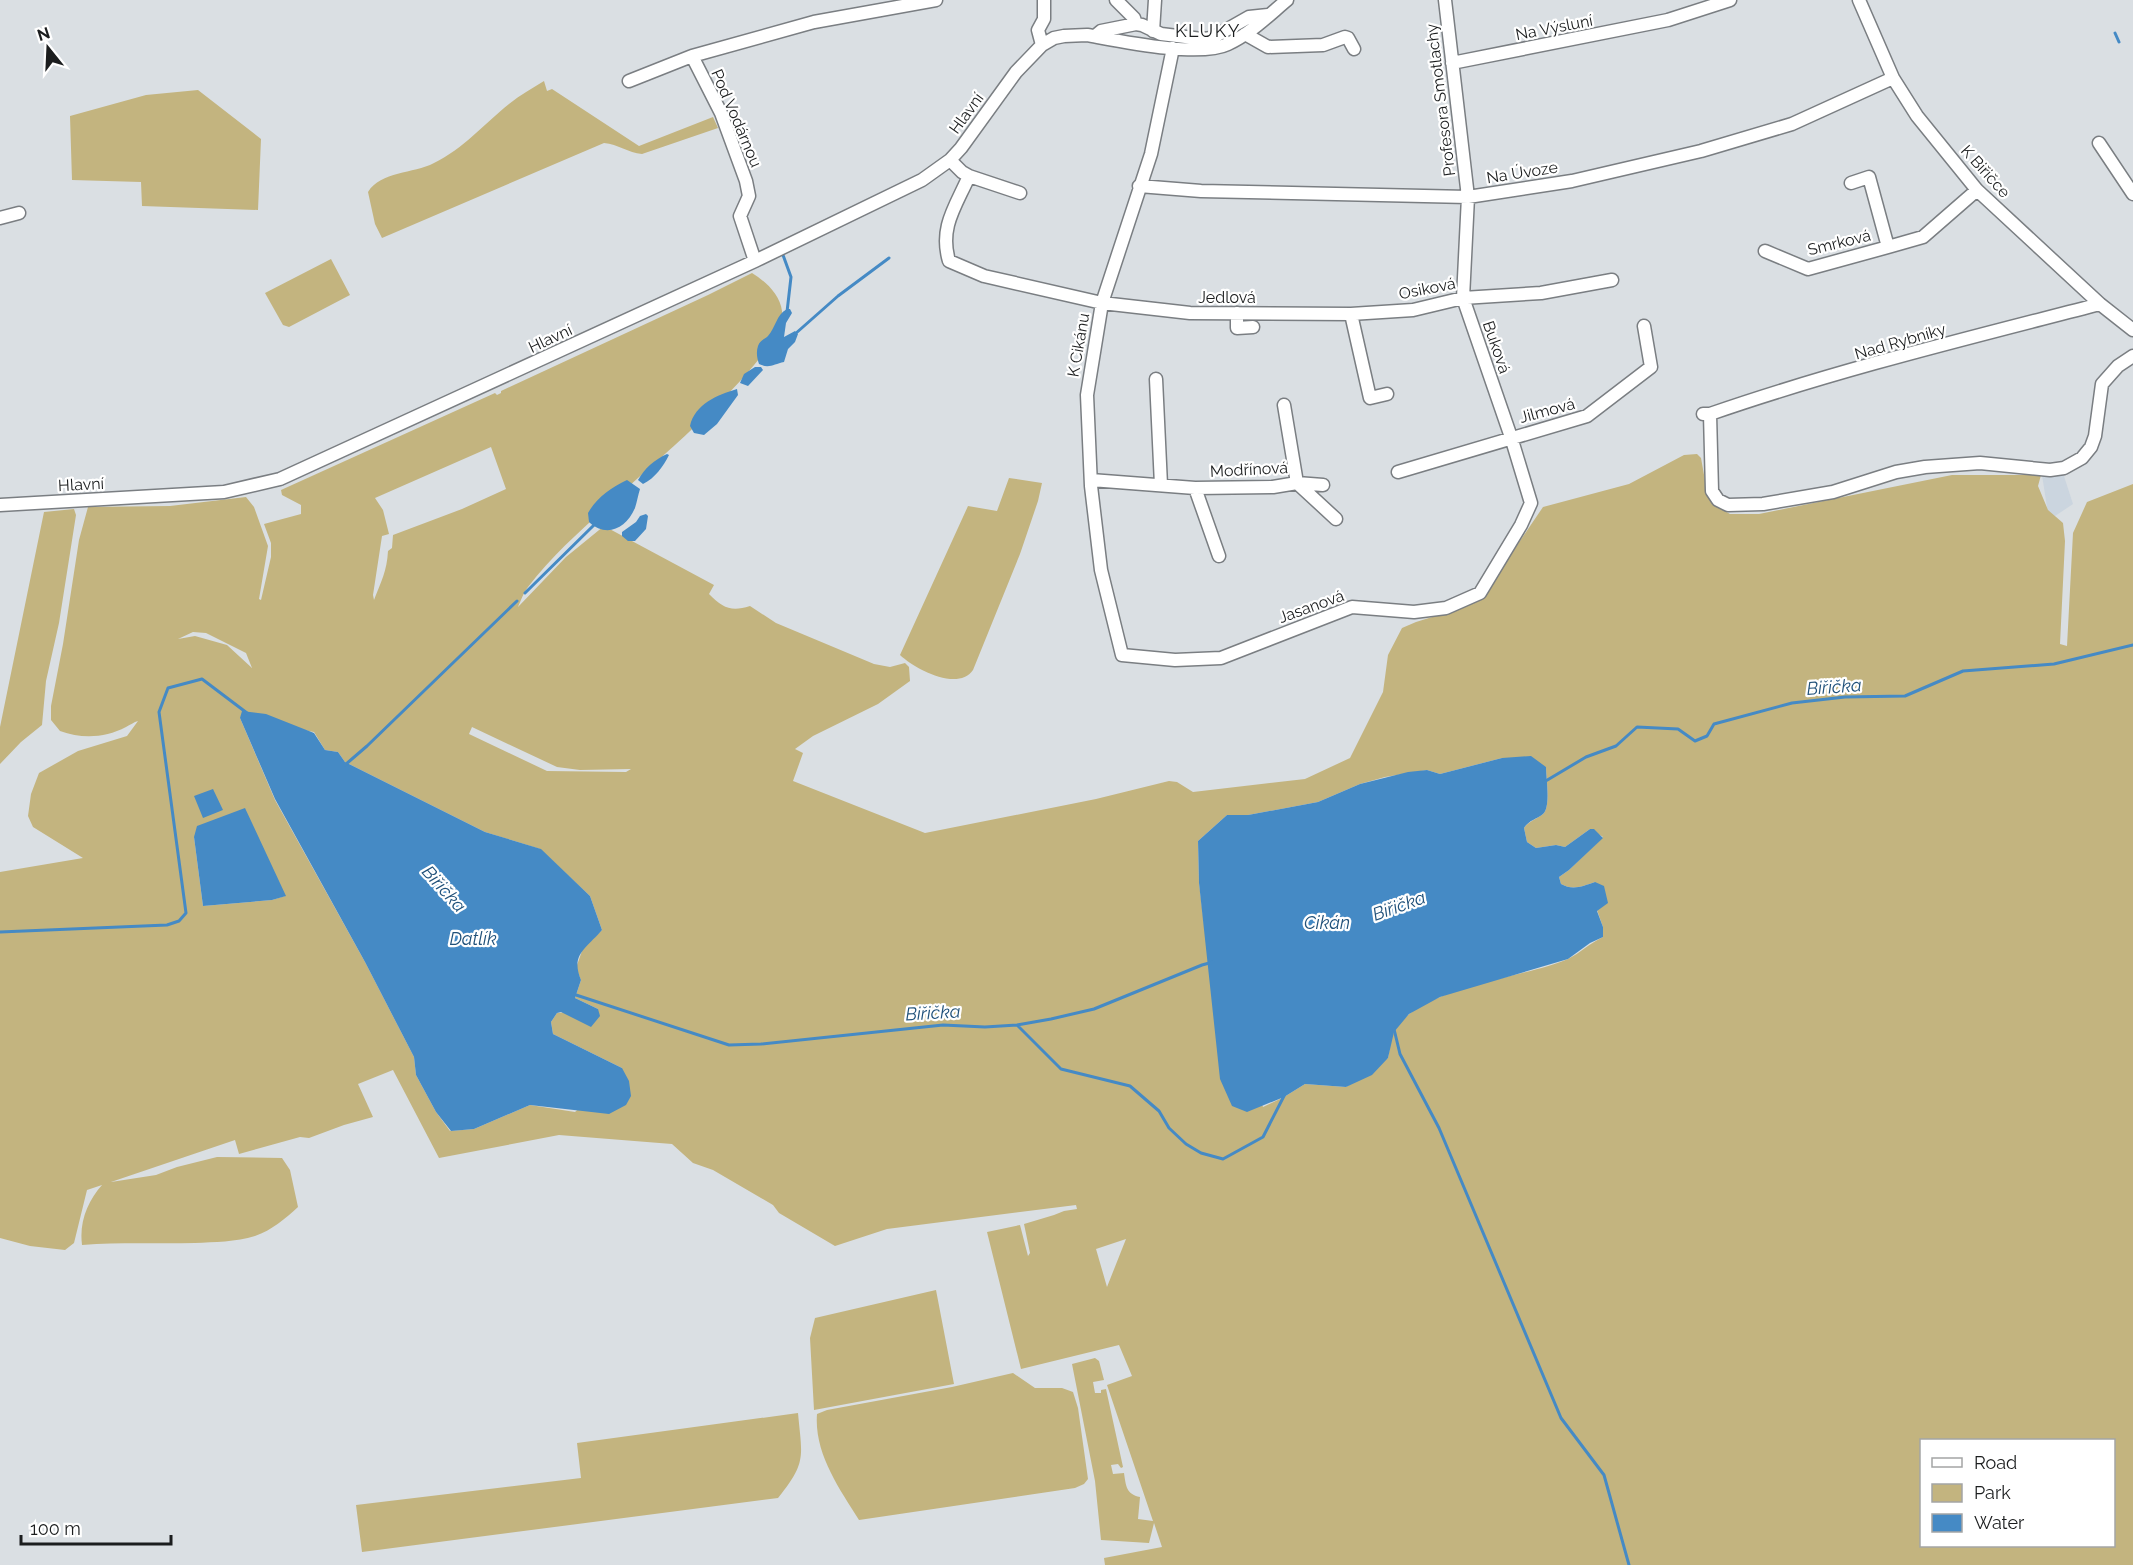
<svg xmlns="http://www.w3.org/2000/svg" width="2133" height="1565" font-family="Raleway,sans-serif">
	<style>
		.built { fill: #cbd5df }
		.green { fill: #c3b47f; fill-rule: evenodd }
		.water { fill: #458ac5 }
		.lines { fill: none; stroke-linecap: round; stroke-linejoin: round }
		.stream { stroke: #458ac5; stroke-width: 3 }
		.minor-casing { stroke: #7a7e82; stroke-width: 15 }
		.minor { stroke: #fff; stroke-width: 12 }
		.labels { text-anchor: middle; stroke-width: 4.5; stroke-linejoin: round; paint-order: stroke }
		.street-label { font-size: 16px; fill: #1b1d1e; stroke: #fff }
		.neighbourhood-label { font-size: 18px; letter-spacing: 1.5px; fill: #1b1d1e; stroke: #fff }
		.water-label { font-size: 18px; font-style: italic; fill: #20517a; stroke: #fff }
	</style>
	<rect width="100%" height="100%" fill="#dadfe3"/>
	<!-- built -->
	<path class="built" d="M2063 473 2073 504 2049 520 2042 475Z"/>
	<!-- green -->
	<path class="green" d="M544 81 547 91 552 89 639 146 713 117 718 128 642 154C628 153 618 144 604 143L382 238 375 224 368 192C381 171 413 174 434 163 463 149 484 124 509 104 520 95 533 88 544 81Z
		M198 90 261 139 258 210 142 206 141 182 72 180 70 116 146 95Z
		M331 259 350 295 289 327 283 325 265 293Z
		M752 273C765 281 780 294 782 311 787 354 648 468 615 499 586 526 553 554 528 587 524 592 521 600 518 607L566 557 604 526 714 585 709 594C723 608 731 612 750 606L776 623 874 664 890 667 905 663 909 667 910 681 878 704 813 736 795 749 803 753 793 781 925 833 1096 799 1169 781 1177 782 1193 792 1305 779 1350 758 1383 692 1388 655 1402 628 1416 622 1455 610 1480 600 1543 507 1629 484 1684 455 1697 454 1701 458 1706 486 1712 504 1730 514H1759L1952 475H2041L2038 486 2048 510 2063 523 2065 541 2060 644 2067 646 2073 533 2087 502 2133 484V1565H1105L1104 1558 1162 1547 1154 1523 1149 1543 1101 1540 1095 1481 1072 1364 1095 1358 1099 1361 1104 1380 1093 1382 1095 1393H1101V1390L1106 1389 1123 1467 1121 1468 1118 1464 1111 1465 1113 1474 1124 1473C1126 1486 1126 1494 1140 1497L1138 1519 1153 1521 1107 1385 1132 1376 1119 1345 1021 1369 987 1232 1020 1225 1028 1256 1030 1253 1024 1224 1054 1215 1064 1211 1077 1209 1076 1205 887 1229 835 1246 779 1213 773 1205 713 1170 693 1163 672 1144 559 1135 439 1158 393 1070 358 1084 373 1117 344 1125 309 1138 300 1137 239 1154 235 1140 111 1182 156 1175 177 1167 217 1157 282 1158 290 1170 298 1207C285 1219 272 1230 255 1236 236 1242 214 1242 195 1243 157 1244 120 1242 82 1245 79 1221 88 1201 102 1185L87 1190 74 1243 65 1250 30 1246 0 1238V872L83 858 33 827 28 816 31 794 39 773 78 751 127 736 138 721C134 722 130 725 126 727 105 738 82 739 60 731L51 720V706L63 644 79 540 88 507 170 506 246 497 254 507 268 546 259 599 261 600 271 557V543L264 524 301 514V505L282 495 281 490 495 393 497 395 501 393V391L708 295ZM491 447 506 489 462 509 393 535 392 548 388 551C387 571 381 582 374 600L373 595 382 536 389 534 383 510 375 498ZM193 632 206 633 246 653 252 668 227 645 195 636 178 639ZM240 718 314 732 325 750 338 752 345 762 485 832 540 849 590 896 602 930 583 948 576 968 581 980 575 998 598 1009 557 1013 551 1022 553 1034 622 1068 575 1112 530 1105 474 1129 450 1131 436 1112 416 1075 414 1057 365 962 275 800ZM472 727 557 767 580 770 631 769 626 772 547 771 469 734ZM1502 758 1546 767C1546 778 1551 807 1543 814 1537 819 1529 821 1524 828L1527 842 1536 848 1556 845 1565 847 1590 829 1603 837 1569 870 1559 877 1561 884C1573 891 1583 886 1595 882L1597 910 1603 927V937C1590 943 1580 953 1568 959 1525 978 1416 987 1394 1032 1390 1039 1390 1050 1388 1058L1346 1087 1305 1084 1284 1097 1263 1107 1209 964 1199 883 1198 841 1227 815H1248L1318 802 1360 784 1385 777 1427 770 1440 774ZM194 837 285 896 272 900 203 906ZM1126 1239 1107 1287 1096 1249ZM1922 1440H2114V1546H1922Z
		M1009 478 1042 483 1038 501 1020 554 973 670C958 692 915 669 900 655L968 506 997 511Z
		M74 509 76 515 59 623 46 681 42 725 21 742 0 764V727L44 512Z
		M936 1290 954 1384 814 1410 810 1338 815 1318Z
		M1013 1373 1035 1388H1062L1073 1392 1078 1408 1088 1479 1084 1484 1075 1488 859 1520C839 1488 814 1453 817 1414L827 1410 952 1387Z
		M798 1413C802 1457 807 1462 778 1498L362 1552 356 1505 581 1478 577 1443Z"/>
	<!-- water -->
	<path class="water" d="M787 309H790L792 313 786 323 784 337 795 331 798 334 795 342 788 349 784 362C774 364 769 369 759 364 757 358 756 352 758 346 760 340 765 339 768 336 776 327 776 315 787 309Z
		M755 367H761L763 370 748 386 740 383 744 374Z
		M737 389 738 395 717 424 704 435 694 433 690 426C695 404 717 395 737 389Z
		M667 454 669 455C663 467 655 478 643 484L638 480C645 468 654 460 667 454Z
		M627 480 640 489C638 495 637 502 635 508 626 529 606 538 589 522L588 513C597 497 611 488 627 480Z
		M646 514 648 516 646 529 635 541H628L622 536V532L636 522 640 516Z
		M242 711 266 714 314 733 325 750 338 752 345 762 485 832 541 849 590 896 602 930C587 948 570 954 581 980L575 998 598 1009 600 1016 591 1027 561 1012 557 1013 551 1022 553 1034 622 1068 629 1081 631 1096 626 1105 609 1114 530 1105 474 1129 451 1131 436 1112 416 1075 414 1057 365 962 275 799 240 718Z
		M1531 756 1546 767C1546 778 1551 807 1543 814 1537 819 1529 820 1524 828L1527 842 1536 848 1556 845 1565 847 1590 829H1594L1603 838 1569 870 1559 877 1561 884C1573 891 1583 886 1595 882L1604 886 1608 903 1597 911 1603 927V937L1590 943 1568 959 1440 997 1409 1014 1394 1032 1388 1058 1372 1075 1346 1087 1305 1084 1284 1097 1247 1112 1232 1106 1220 1079 1199 883 1198 841 1227 815H1248L1318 802 1360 784 1408 772 1427 770 1440 774 1502 758Z
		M213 789 223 810 203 818 194 796Z
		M245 808 286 896 272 900 203 906 194 837 197 826Z"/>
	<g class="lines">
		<!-- stream -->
		<path class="stream" d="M2115 33 2119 42
			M783 255 791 277 787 312
			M795 334 838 296 889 258
			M525 593 594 525
			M345 765 367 746 517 601
			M1544 782 1586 757 1616 746 1637 727 1678 729 1695 741 1707 736 1714 724 1792 703 1845 697 1905 696 1963 671 2054 664 2133 645
			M0 932 167 925 179 921 186 913 159 712 168 688 202 679 247 713
			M573 994 729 1045 761 1044 943 1025 985 1027 1017 1025 1051 1019 1094 1009 1202 965 1213 962
			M1017 1025 1061 1069 1130 1086 1159 1111 1169 1128 1186 1144 1201 1153 1223 1159 1263 1137 1285 1094
			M1394 1029 1400 1054 1439 1128 1561 1418 1604 1475 1629 1565"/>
		<defs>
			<path id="minor" d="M1116 0 1134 18 1136 24
				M1859 0 1893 78 1917 116 1977 190 2100 304 2133 330
				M1153 31 1155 0
				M1245 34 1268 47 1323 45 1345 37 1348 38 1354 49
				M1095 36 1101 31 1136 24 1142 25 1161 34 1202 39 1212 38 1249 17 1268 15
				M1042 45 1038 30 1044 19V0
				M1173 48 1151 154 1102 303 1087 395 1091 486 1101 570 1122 655 1175 660 1221 658 1352 607 1414 612 1446 608 1480 593 1521 525 1531 503 1511 437 1463 298 1468 197 1445 0
				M1452 63 1668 20 1730 0
				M629 81 692 56
				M2099 143 2133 194
				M950 160 962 172 969 176C956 206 939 227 949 261L984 276 1102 303 1190 313 1351 314 1413 310 1463 298 1541 293 1612 280
				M969 176 1020 193
				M1851 183 1869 177 1888 247
				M1139 186 1201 191 1468 197 1572 181 1701 151 1792 124 1893 78
				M0 218 19 213
				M1765 251 1808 269 1888 247 1923 237 1977 190
				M755 261 740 216 749 196 746 181 721 113 692 56 814 22 936 0
				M1237 313V328L1253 327
				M1351 314 1370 398 1387 394
				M1156 379 1161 485
				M1284 405 1297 483
				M1703 414H1710C1837 370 1969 338 2100 304
				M1710 414 1712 491 1718 500 1728 505 1763 504 1833 492 1896 472 1925 467 1980 463 2050 470 2064 468 2082 458 2091 447 2095 436 2102 384 2118 366 2133 356
				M1398 472 1587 416 1651 367 1644 326
				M1091 480 1195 488 1273 487 1297 483 1323 485
				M1297 483 1336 519
				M1195 488 1219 556
				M0 505 224 492 280 479 755 261 922 180 950 160 961 148 1016 72 1042 45 1054 38 1064 36 1087 35C1120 41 1199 58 1228 44 1250 34 1269 15 1287 0"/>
		</defs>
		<!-- minor casing -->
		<use href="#minor" class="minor-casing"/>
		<!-- minor -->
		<use href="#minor" class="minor"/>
	</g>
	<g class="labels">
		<!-- street labels -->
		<g class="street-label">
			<text transform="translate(1554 27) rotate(-11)" y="6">Na Výsluní</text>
			<text transform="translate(1440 100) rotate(-97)" y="6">Profesora Smotlachy</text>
			<text transform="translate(966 113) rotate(-54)" y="6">Hlavní</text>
			<text transform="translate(737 118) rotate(67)" y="6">Pod Vodárnou</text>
			<text transform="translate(1986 171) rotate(48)" y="6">K Biřičce</text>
			<text transform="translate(1522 172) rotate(-9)" y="6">Na Úvoze</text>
			<text transform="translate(1839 242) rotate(-14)" y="6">Smrková</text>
			<text transform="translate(1427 288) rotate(-11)" y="6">Osiková</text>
			<text x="1227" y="303">Jedlová</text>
			<text transform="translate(550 338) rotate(-25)" y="6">Hlavní</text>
			<text transform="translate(1900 341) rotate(-16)" y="6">Nad Rybníky</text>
			<text transform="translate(1078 345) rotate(-80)" y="6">K Cikánu</text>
			<text transform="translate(1497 347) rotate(71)" y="6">Buková</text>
			<text transform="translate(1547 410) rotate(-15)" y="6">Jilmová</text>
			<text transform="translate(1249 469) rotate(-3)" y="6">Modřínová</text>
			<text transform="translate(81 484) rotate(-3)" y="6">Hlavní</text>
			<text transform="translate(1311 606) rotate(-20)" y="6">Jasanová</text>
		</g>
		<!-- neighbourhood labels -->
		<g class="neighbourhood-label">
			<text x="1208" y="37">KLUKY</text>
		</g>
		<!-- water labels -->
		<g class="water-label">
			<text transform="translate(1834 687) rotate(-4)" y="6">Biřička</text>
			<text transform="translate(444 889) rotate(48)" y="6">Biřička</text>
			<text transform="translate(1399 906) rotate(-20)" y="6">Biřička</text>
			<text x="1327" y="929">Cikán</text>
			<text x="473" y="945">Datlík</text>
			<text transform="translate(933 1013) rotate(-3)" y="6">Biřička</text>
		</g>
	</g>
	<!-- legend -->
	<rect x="1920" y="1439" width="195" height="108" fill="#ffffff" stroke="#a4a5a5" stroke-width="1.5"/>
	<rect x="1932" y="1458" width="30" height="9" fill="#ffffff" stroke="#a4a5a5" stroke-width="1.5"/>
	<text x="1974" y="1469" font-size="18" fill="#1b1d1e">Road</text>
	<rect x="1932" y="1484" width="30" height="18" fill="#c3b47f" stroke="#a4a5a5" stroke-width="1.5"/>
	<text x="1974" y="1499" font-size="18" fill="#1b1d1e">Park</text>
	<rect x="1932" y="1514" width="30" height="18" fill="#458ac5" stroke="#a4a5a5" stroke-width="1.5"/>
	<text x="1974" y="1529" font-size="18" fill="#1b1d1e">Water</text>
	<!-- north arrow -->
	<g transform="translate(48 48) rotate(342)" stroke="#ffffff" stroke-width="4.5" paint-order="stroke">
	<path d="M0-4.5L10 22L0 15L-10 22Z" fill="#1b1d1e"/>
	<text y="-9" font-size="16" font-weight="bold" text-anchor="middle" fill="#1b1d1e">N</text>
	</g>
	<!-- scale -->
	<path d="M21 1535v9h150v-9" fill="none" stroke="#1b1d1e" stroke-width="3"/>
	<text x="30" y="1535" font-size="18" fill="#1b1d1e" stroke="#ffffff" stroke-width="4.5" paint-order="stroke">100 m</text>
</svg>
